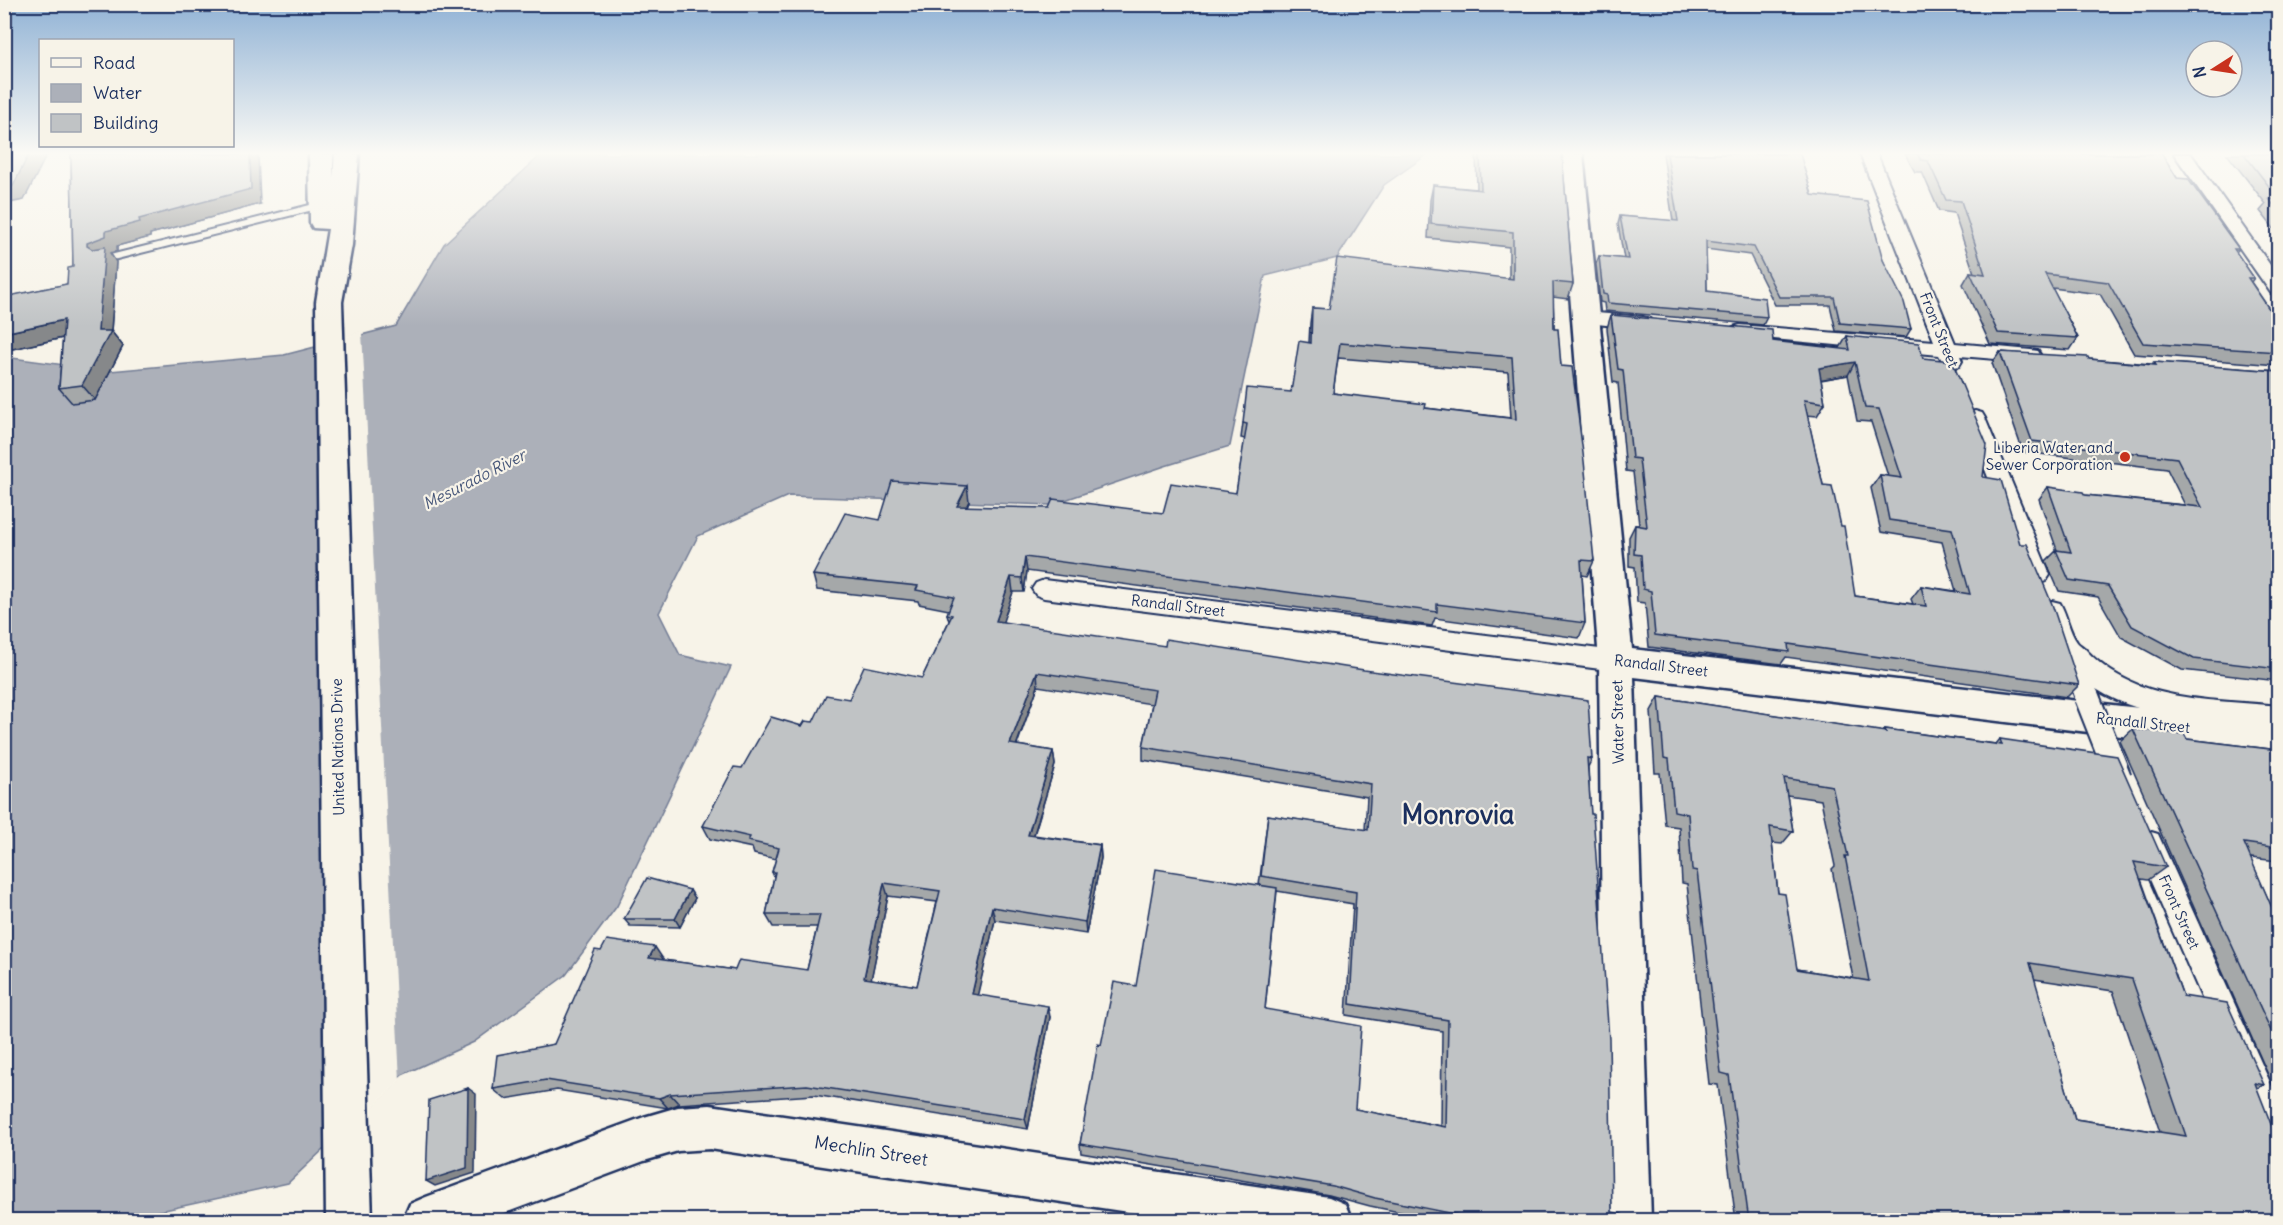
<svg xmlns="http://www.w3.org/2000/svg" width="2283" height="1225" font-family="Delius,sans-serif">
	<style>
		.water { fill: #acb0b9; stroke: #727c95; stroke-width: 1.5 }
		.pier { fill: #f7f3e8 }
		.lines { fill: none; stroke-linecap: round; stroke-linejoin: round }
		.lane-casing { stroke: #1b2f5e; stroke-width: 4 }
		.street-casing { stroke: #1b2f5e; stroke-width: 4 }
		.secondary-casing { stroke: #1b2f5e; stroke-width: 5 }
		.lane { fill: #f7f3e8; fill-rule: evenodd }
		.street { fill: #f7f3e8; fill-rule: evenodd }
		.secondary { fill: #f7f3e8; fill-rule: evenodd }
		.street-bridge-casing { stroke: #1b2f5e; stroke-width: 28; stroke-linecap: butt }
		.street-bridge { stroke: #f7f3e8; stroke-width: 24 }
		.wall { fill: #a5a8a9; stroke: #1b2f5e; stroke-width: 1.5; fill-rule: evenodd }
		.shaded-wall { fill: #86888a; stroke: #1b2f5e; stroke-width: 1.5 }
		.building { fill: #c0c3c5; stroke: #1b2f5e; stroke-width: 1.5; fill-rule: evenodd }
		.poi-dot { fill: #c8321e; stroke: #f7f3e8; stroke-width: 2 }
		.labels { text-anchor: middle; stroke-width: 4.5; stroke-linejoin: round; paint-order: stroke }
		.street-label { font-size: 15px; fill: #1b2f5e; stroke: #f7f3e8 }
		.poi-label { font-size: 15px; fill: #1b2f5e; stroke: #f7f3e8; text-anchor: end }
		.water-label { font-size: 16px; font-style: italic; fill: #465679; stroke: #f7f3e8 }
		.near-street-label { font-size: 18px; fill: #1b2f5e; stroke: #f7f3e8 }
		.town-label { font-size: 27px; font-weight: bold; fill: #1b2f5e; stroke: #f7f3e8 }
	</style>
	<rect width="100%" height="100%" fill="#f7f3e8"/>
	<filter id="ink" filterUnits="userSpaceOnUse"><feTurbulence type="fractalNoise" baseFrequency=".0167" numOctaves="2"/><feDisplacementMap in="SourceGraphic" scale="12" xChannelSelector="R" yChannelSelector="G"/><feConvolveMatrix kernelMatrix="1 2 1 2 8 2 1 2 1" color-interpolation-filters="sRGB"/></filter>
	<g filter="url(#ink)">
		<!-- water -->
		<path class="water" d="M542 154H1428L1384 185 1337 258 1265 276 1230 446 1165 466 1050 505 788 496 698 536 659 613 680 655 731 667 617 906 566 975 474 1042 402 1075 288 1183 119 1220H5V357L110 371 284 355 396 326 444 244Z"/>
		<!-- pier -->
		<path class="pier" d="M362 332 400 1081 350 1128 327 1137 316 344Z"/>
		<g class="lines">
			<defs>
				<path id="lane" d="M322 202 325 203V207L105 262 100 259 102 257Z"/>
				<path id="street" d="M1860 154H1877L1955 343 2031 350 2038 351 2041 356 2038 361 2031 362 1960 356 1962 361 1959 366 1952 368 1945 366 1939 355 1733 335 1730 331 1733 327 1740 325 1934 341Z
					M2174 154H2191L2278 276V295L2271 293Z
					M1585 312 1643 317 1650 319 1653 323 1650 327 1643 329 1578 322 1575 318 1578 314Z
					M1975 411 1982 413 1985 418 2050 575 2046 581 2038 584 2030 581 2026 575 1965 418 1968 413Z
					M1044 580 1616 651 1625 654 1628 661 1625 668 1616 671 1044 598 1036 595 1032 589 1036 583Z
					M2052 601 2060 603C2067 615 2069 631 2077 642 2079 645 2084 647 2087 651 2136 703 2211 699 2278 706V727C2220 724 2147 721 2096 689L2100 697 2096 704 2087 707 2078 704 2040 610 2044 603Z
					M2148 831 2158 834 2278 1100V1151L2267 1146 2134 843 2138 834Z"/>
				<path id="secondary" d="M309 154H333V177L335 154H359L352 245 342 302 372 1220H326L316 302 328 229 313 228 310 223Z
					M1559 154H1583L1632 649 2121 706 2278 722V752L2121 736 1634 677 1651 1220H1605L1599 661Z
					M710 1105 1329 1197 1345 1204 1352 1220H1181L710 1149 678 1151 644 1161 486 1220H403L410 1204 426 1197 644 1117 678 1107Z"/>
			</defs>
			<!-- lane casing -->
			<use href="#lane" class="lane-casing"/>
			<!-- street casing -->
			<use href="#street" class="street-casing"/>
			<!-- secondary casing -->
			<use href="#secondary" class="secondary-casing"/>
			<!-- lane -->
			<use href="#lane" class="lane"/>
			<!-- street -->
			<use href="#street" class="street"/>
			<!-- secondary -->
			<use href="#secondary" class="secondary"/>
			<defs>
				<path id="street-bridge" d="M2087 697 2119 778"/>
			</defs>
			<!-- street-bridge casing -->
			<use href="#street-bridge" class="street-bridge-casing"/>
			<!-- street-bridge -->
			<use href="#street-bridge" class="street-bridge"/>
		</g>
		<!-- wall -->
		<path class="wall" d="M71 154 260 204 150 234V237L117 246V251L110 253 116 262 111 331 123 346 95 400 72 403 59 388 63 338 8 350 4 346V288L11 296 67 284 73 267Z
			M1476 154H1562L1573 284 1568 299 1553 297 1554 329 1561 366 1594 561 1587 576 1582 575 1585 623 1579 638 1435 618 1432 626 1027 571 1024 592H1013L1002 622 1592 759 1588 767 1612 1212 1622 1221H1443L1370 1206 1329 1195 1081 1153 1080 1144 1101 1045 1136 986 1259 885 1268 815 1365 830 1367 797 1143 760V747L1152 704 1038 686 1017 745 1053 751 1055 765 1034 835 1100 845 1101 858 1086 934 995 920 977 995 1050 1017 1028 1129 814 1095 679 1104 668 1108 557 1090 505 1099 493 1089 554 1044 663 959V960L735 970H807L817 927H773L766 915 774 877 772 872 776 859 754 854 752 848 710 839 703 826 742 768 802 726 813 722 849 699 922 678 949 621 947 614 949 610 919 604 918 601 817 590 813 575 880 520 969 501 967 507 1163 513 1236 493 1245 439 1241 438 1243 423 1291 392 1309 342 1310 323 1312 308 1329 309 1509 278V247L1428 238 1430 200 1433 185 1477 189ZM1338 358 1508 372 1511 418 1425 408 1333 393ZM1277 891 1353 904 1346 1015 1442 1031 1441 1126 1355 1109 1265 1009ZM888 896 937 902 917 986 871 979Z
			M1663 154H1800L1812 195 1883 260 1911 329 1906 337 1836 331 1830 305H1775L1750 255 1706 249 1707 291 1767 317 1763 325 1605 311 1604 303 1600 302 1596 264 1599 256 1624 259 1618 224 1620 216 1673 221Z
			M1905 154H2162L2177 178 2239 249 2236 252 2254 278 2251 282 2278 322V365L2134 354 2100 294 2052 288 2078 338 2070 350 1990 344 1963 284 1970 272 1974 273 1954 213 1939 211 1922 172H1915Z
			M2227 154H2278V234L2260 211 2266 204Z
			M1611 315 1773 341 1840 348 1847 336 1923 358 1983 477 2020 544 2079 685 2067 697 1786 657 1781 664 1649 647 1645 603 1637 602 1635 567 1629 566V537L1635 525H1639L1633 472 1626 471 1618 383 1613 382 1607 328ZM1848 375 1857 421 1871 422 1888 476 1880 475 1871 488 1881 532 1942 542 1956 591 1921 586 1911 599 1913 604 1855 596 1823 485 1807 415 1817 416 1825 403 1821 380Z
			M2000 352 2152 364 2154 362 2278 371V681L2182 670 2121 637 2098 597 2059 591 2046 561 2057 550 2039 499 2048 487 2085 495 2185 505 2167 469 2023 452 1992 363Z
			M1659 697 1883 732 1885 729 1996 744 2000 739 2166 867 2148 880 2141 879 2183 996 2264 1085 2257 1088 2278 1221H1736L1718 1085 1709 1084 1687 884 1682 883 1679 827 1665 825 1660 773H1655L1651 711ZM1787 795 1821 800 1835 866 1832 869 1853 978 1797 969 1778 893 1772 843 1782 844 1793 831ZM2034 979 2113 991 2160 1132 2075 1119Z
			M2133 729 2187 739 2278 750V861L2250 858 2276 917 2278 918V1097L2120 741Z
			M695 898 680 927 630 926 624 919Z"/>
		<!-- shaded-wall -->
		<path class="shaded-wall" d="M29 154H47L24 200 4 204V187Z
			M250 154H258L260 204 150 234V237L117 246V251L110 253 116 262 111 331 123 346 95 400 82 385 98 331 87 243 106 231Z
			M4 288 14 299 4 307Z
			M64 320 76 335 8 350 4 346V333Z
			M1855 362 1848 375 1812 381 1819 368Z
			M967 486 969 501 959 521 957 506Z
			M1025 557 1027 571 1024 592 1022 578Z
			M1011 577 1013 592 998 636 996 621Z
			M1037 672 1038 686 1012 757 1010 744Z
			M1053 751 1055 765 1030 847 1028 835Z
			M1100 845 1101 858 1086 934 1085 922Z
			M884 883 888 896 869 990 864 978Z
			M690 890 695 898 680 927 675 919Z
			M992 907 995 920 975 1006 972 994Z
			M655 947 663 959 657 969 649 958Z
			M1048 1006 1050 1017 1028 1129 1025 1119Z
			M468 1088 476 1094 475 1173 435 1186 426 1181Z
			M670 1094 679 1104 668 1108 659 1098Z
			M154 1213 172 1220 159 1221Z"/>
		<!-- building -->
		<path class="building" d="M4 154H29L13 186 4 187Z
			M71 154H250L251 189 139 219 140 222 106 231V236L87 243V246L92 249 105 247 98 331H111L82 385 59 388 64 320 4 333V297L67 284 68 268 73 267Z
			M1480 154H1562L1573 284 1553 282 1554 329H1558L1561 366 1572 367 1584 461 1594 561 1581 560 1585 623 1437 604V612L1025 557 1022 578 1011 577 996 621 1165 646 1166 639 1364 670 1588 700 1592 759 1587 758 1591 814H1593L1609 1039 1612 1212 1622 1214V1221H1489L1375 1198 1333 1186 1080 1144 1098 1044 1101 1045 1114 982 1136 986 1156 869 1277 888 1265 1009 1361 1026 1355 1109 1446 1127 1448 1020 1350 1004 1356 892 1261 876 1268 815 1368 830 1371 784 1143 747 1155 690 1037 672 1010 744 1053 751 1028 835 1100 845 1085 922 992 907 972 994 1048 1006 1025 1119 807 1085 670 1094 659 1098 546 1080 493 1089 497 1055 554 1044 595 950 601 951 607 940 655 947 649 958 735 970 739 960 807 970 820 915H766L775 872H772L779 848 748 841 750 837 703 826 734 767 742 768 771 717 802 726 805 721 813 722 826 695 849 699 864 666 922 678 952 615 947 614 954 597 916 590 918 586 813 575 845 513 880 520 892 481 967 486 957 506 1049 508 1053 499 1163 513 1171 483 1236 493 1247 424 1243 423 1247 388 1291 392 1299 341 1311 343 1312 308 1329 309 1337 258 1513 279V232L1431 224 1433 185 1481 190ZM1340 343 1512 357 1516 419 1425 408 1426 404 1333 393ZM884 883 940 891 917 986 864 978Z
			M1667 154H1800L1812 195 1867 201 1883 260 1904 302 1911 329 1840 323 1834 297H1779L1754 247 1706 241 1707 291 1765 298 1767 317 1608 303 1607 295 1603 294 1599 256 1628 259 1620 216 1678 221Z
			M1917 154H2162L2177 178 2188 179 2239 249H2234L2254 278H2248L2278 322V352L2143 343 2108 282 2045 274 2078 338 1998 333 1970 272 1985 274 1961 201 1946 200 1928 161 1921 160Z
			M2244 154H2278V198Z
			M2269 199 2278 200V211Z
			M1611 315 1772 330 1773 341 1850 350 1847 336 1919 343 1923 358 1952 361 1987 445 1983 477 2001 480 2020 544H2027L2052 604 2079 685 1788 644 1789 652 1655 635 1651 591 1643 589 1641 555 1634 554 1635 525 1647 527 1639 459 1632 458 1623 370 1618 369ZM1855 362 1865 408 1879 409 1902 478 1880 475 1889 520 1952 529 1970 594 1921 586 1926 606 1855 596 1844 526H1841L1832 486 1823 485 1804 400 1825 403 1819 368Z
			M2000 352 2088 357 2089 359 2156 365 2154 362 2278 371V669L2194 659 2132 626 2108 586 2069 580 2056 550 2071 552 2048 487 2083 492 2085 495 2202 507 2177 458 2032 441Z
			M1659 697 1886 732 1885 729 2002 745 2000 739 2117 756 2166 867 2134 862 2183 996 2227 1003 2264 1085 2255 1083 2278 1142V1221H1749L1729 1075 1721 1073 1697 871 1692 870 1688 814 1674 811 1669 759 1664 758ZM1784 778 1832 786 1848 856H1845L1869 981 1797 969 1785 894 1778 893 1770 827 1793 831ZM2030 963 2132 979 2186 1136 2075 1119Z
			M2133 729 2184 734 2187 739 2278 750V848L2244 843 2276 917 2278 918V1046Z
			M647 878 690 890 675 919H624Z
			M468 1088 467 1168 426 1181 429 1100Z
			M154 1213 159 1221H145Z
			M648 1215 682 1221H633Z"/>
	</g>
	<!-- sky -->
	<linearGradient id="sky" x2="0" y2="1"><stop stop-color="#90b2d5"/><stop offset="0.47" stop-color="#fbfaf5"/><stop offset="1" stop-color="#fbfaf5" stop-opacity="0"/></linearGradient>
	<rect width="2283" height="326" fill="url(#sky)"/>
	<!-- markers -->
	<circle class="poi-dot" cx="2125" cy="457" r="6"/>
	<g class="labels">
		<!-- street labels -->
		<g class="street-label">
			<text transform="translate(1939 330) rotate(68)" y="5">Front Street</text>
			<text transform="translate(1178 606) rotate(7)" y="5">Randall Street</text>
			<text transform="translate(1661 666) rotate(7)" y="5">Randall Street</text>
			<text transform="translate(1618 722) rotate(-91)" y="5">Water Street</text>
			<text transform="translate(2143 723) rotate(6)" y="5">Randall Street</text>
			<text transform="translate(338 747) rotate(-91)" y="5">United Nations Drive</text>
			<text transform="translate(2179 912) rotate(66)" y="5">Front Street</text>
		</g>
		<!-- poi labels -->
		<g class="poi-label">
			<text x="2113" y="453">Liberia Water and<tspan x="2113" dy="17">Sewer Corporation</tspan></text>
		</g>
		<!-- water labels -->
		<g class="water-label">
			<text transform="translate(474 479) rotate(-27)" y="6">Mesurado River</text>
		</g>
		<!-- near-street labels -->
		<g class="near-street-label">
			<text transform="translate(871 1151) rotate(9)" y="6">Mechlin Street</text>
		</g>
		<!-- town labels -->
		<g class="town-label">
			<text x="1458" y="824">Monrovia</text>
		</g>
	</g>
	<!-- margin -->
	<rect width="2283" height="1225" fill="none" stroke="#f7f3e8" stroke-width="24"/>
	<rect x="12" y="12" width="2259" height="1201" fill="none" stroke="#1b2f5e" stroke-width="2" filter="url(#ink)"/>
	<!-- legend -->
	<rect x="39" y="39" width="195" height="108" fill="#f7f3e8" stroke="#9fa5b1" stroke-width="1.5"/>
	<rect x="51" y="58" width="30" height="9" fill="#f7f3e8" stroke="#9fa5b1" stroke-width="1.5"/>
	<text x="93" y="69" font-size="18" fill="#1b2f5e">Road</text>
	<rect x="51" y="84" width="30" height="18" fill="#acb0b9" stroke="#9fa5b1" stroke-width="1.5"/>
	<text x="93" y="99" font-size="18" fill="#1b2f5e">Water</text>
	<rect x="51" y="114" width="30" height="18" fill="#c0c3c5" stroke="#9fa5b1" stroke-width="1.5"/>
	<text x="93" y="129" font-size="18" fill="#1b2f5e">Building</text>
	<!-- north arrow -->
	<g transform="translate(2214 69) rotate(258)"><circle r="28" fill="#f7f3e8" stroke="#9fa5b1" stroke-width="1.5"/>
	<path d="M0-4.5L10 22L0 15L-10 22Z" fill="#c8321e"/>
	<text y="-9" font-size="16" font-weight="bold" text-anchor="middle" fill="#1b2f5e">N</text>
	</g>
</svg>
